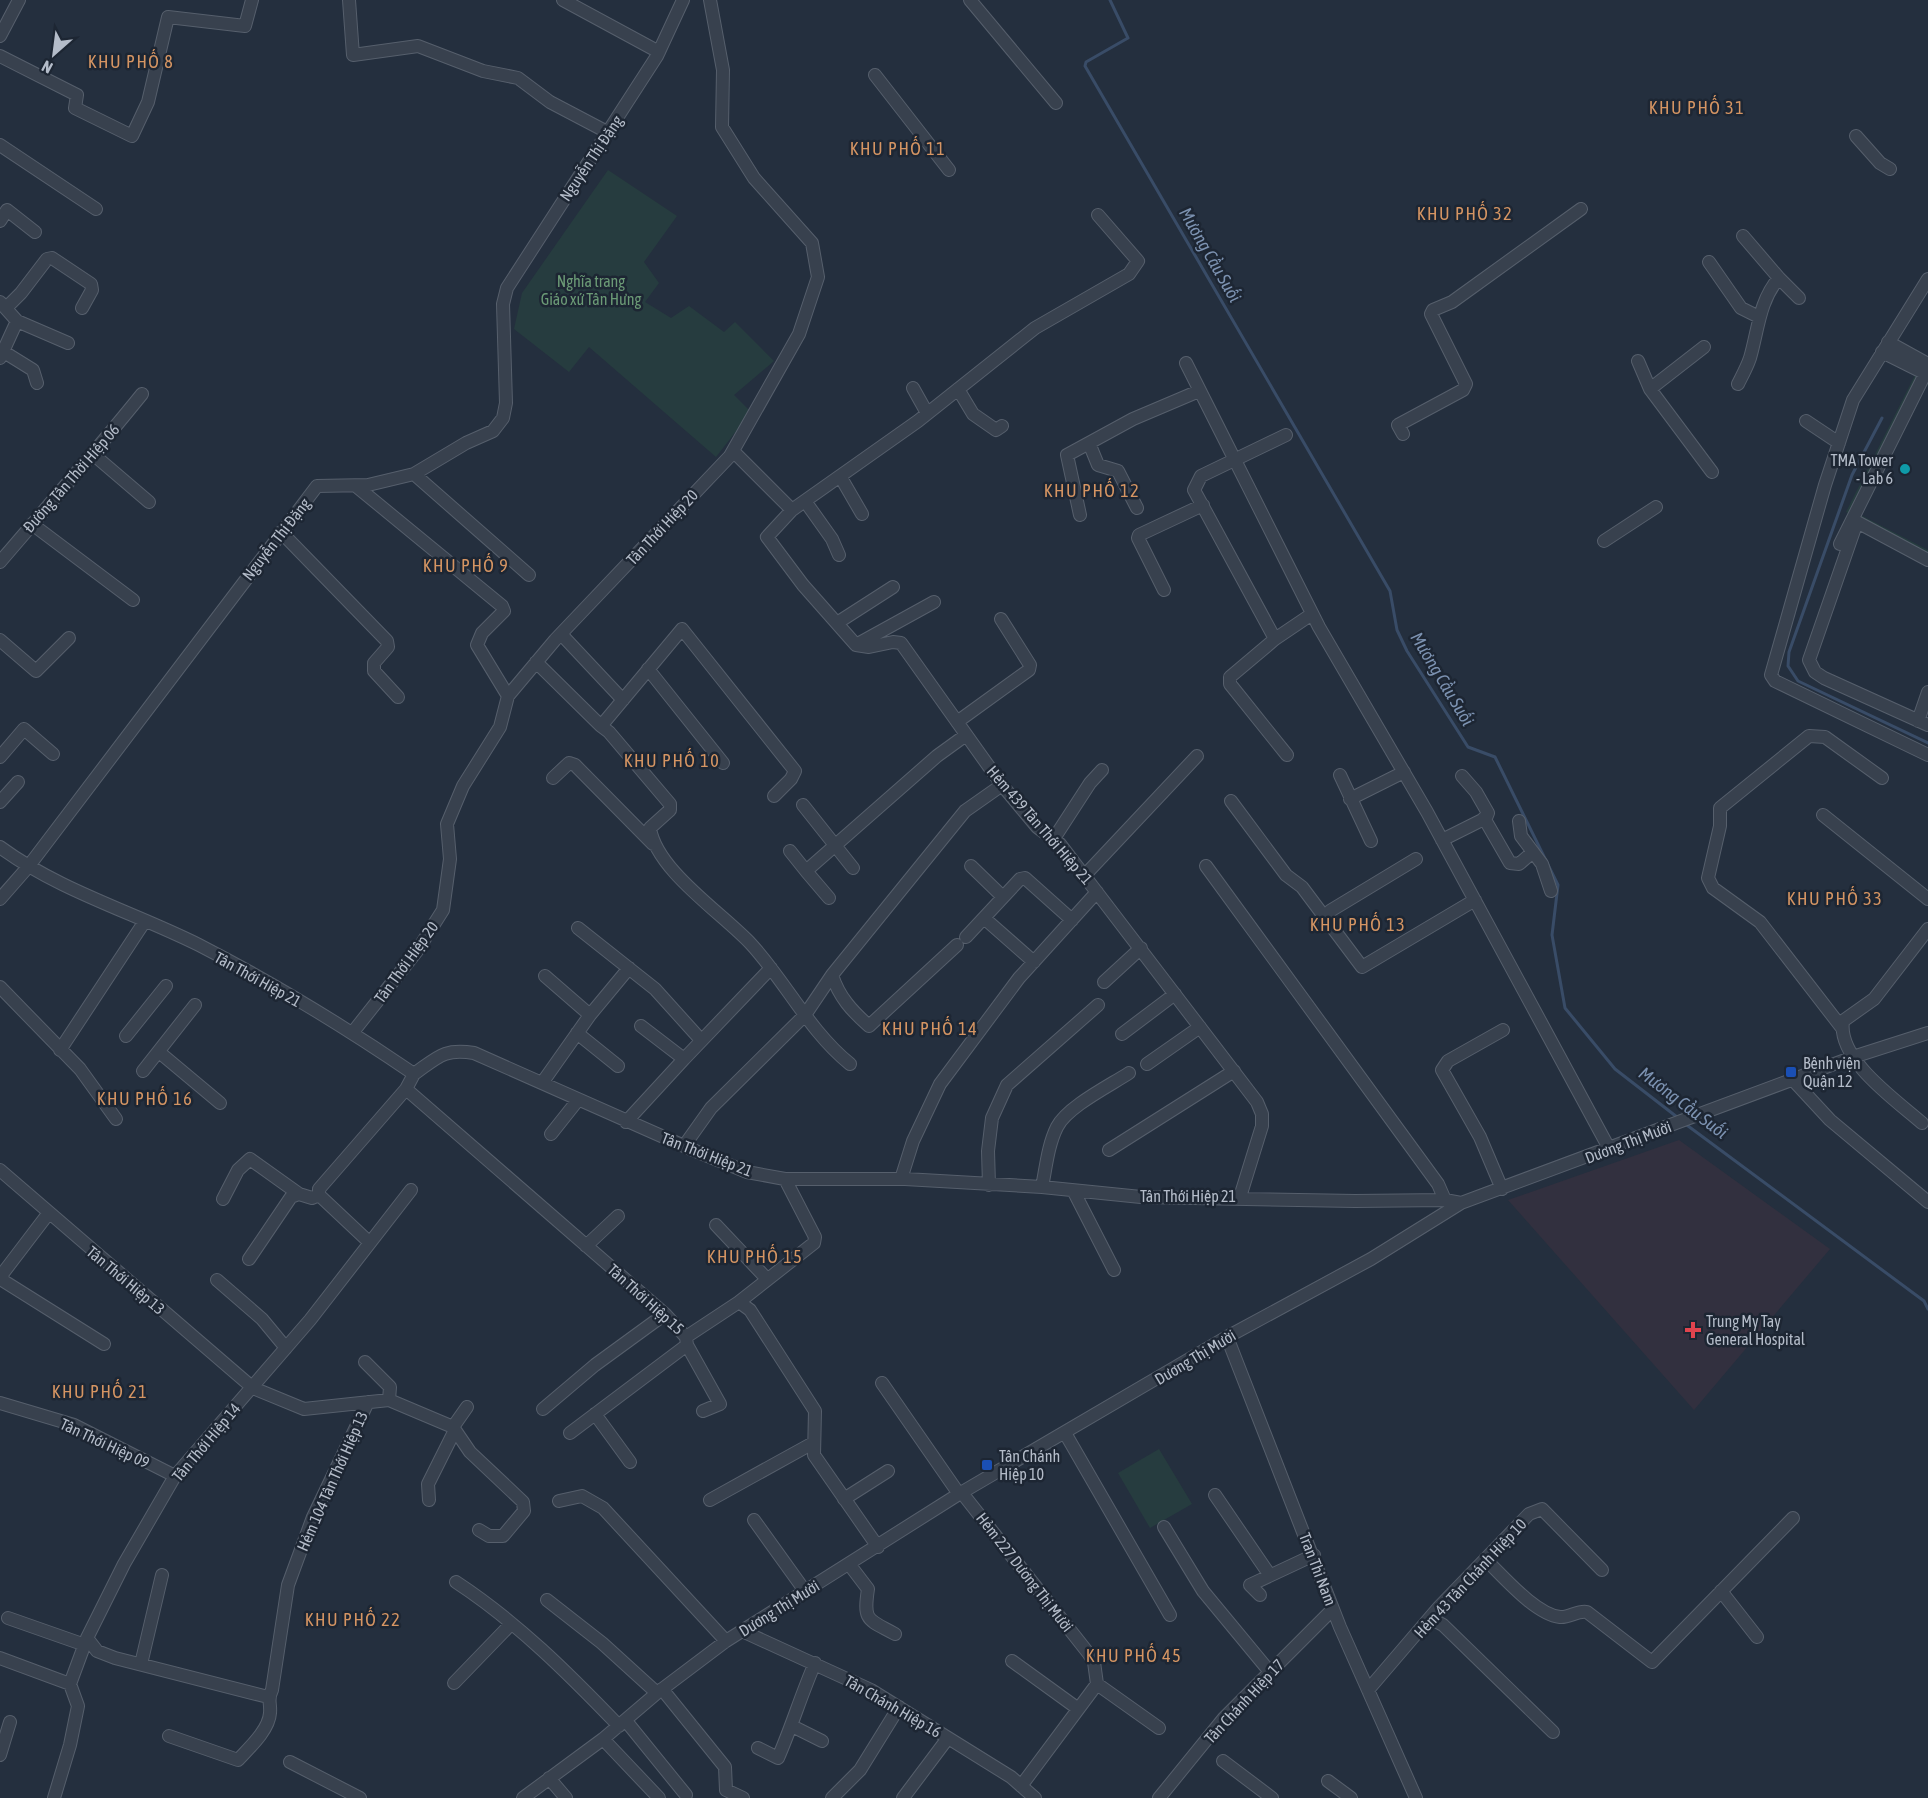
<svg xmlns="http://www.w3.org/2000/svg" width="1928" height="1798" font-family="'Asap Condensed',sans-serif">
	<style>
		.medical { fill: #32303f }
		.green { fill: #263c3f }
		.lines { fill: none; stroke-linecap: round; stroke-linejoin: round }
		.stream { stroke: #394c67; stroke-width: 3 }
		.minor-casing { stroke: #565f6c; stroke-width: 14 }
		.minor { stroke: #38414e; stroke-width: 12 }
		.culture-dot { fill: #0f9aa8; stroke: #1d2633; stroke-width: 2 }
		.transit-dot { fill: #1a4fb4; stroke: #1d2633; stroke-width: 2 }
		.health-dot { fill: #e0444e; stroke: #1d2633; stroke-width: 2 }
		.labels { text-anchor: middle; stroke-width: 5; stroke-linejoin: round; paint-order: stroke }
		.street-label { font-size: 16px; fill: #b4bcc9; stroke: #1d2633 }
		.park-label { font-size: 16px; fill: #6b9a76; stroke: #1d2633 }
		.poi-label { font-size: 16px; fill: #b4bcc9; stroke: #1d2633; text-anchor: start }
		.neighbourhood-label { font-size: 18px; letter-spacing: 1.5px; fill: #d59563; stroke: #1d2633 }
		.water-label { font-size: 18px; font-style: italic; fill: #7c92b1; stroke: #1d2633 }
	</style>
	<rect width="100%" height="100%" fill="#242f3e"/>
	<!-- medical -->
	<path class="medical" d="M1679 1140 1830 1249 1694 1410 1508 1200Z"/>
	<!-- green -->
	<path class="green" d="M608 170 677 216 644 262 659 283 645 302 671 318 689 306 724 332 735 322 774 361 734 395 751 412 716 457 589 347 569 372 514 329 522 293Z
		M1916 373 1928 380V386L1918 381 1851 510 1928 550V555L1846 512Z
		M1159 1449 1192 1504 1150 1528 1118 1473Z"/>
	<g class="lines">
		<!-- stream -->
		<path class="stream" d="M1110 0 1128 38 1086 62 1085 66 1390 591 1397 630 1407 651 1468 747 1495 757 1558 885 1552 935 1565 1008 1615 1069 1677 1117
			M1882 418 1852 475 1789 652 1788 666 1798 681 1928 743
			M1684 1123 1924 1301 1928 1309"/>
		<defs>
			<path id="minor" d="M349 0 353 55 418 46 483 71 518 78 550 102 609 133
				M563 0 659 52
				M970 0 1056 103
				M0 36 19 0
				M0 56 77 95 75 108 132 136 148 102 168 17 245 26 252 0
				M875 75 949 170
				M1856 136 1880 163 1890 169
				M0 145 96 209
				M0 221 7 210 35 232
				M1709 262 1741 308 1759 317
				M1779 278 1799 298
				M1928 279 1853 400 1825 485 1771 675 1775 681 1928 755
				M0 302 17 321 0 358
				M7 307 21 293 47 259 52 258 91 284 92 290 82 308
				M17 321 68 343
				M1888 342 1928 364
				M4 352 33 370 37 383
				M1882 352 1928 375
				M1638 361 1650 389 1712 472
				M1186 363 1319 627 1427 812 1610 1150
				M1738 384C1742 376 1747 367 1750 358 1758 331 1759 301 1779 278L1743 236
				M913 388 927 413
				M958 389 973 414 996 430 1002 426
				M1650 389 1704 347
				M1806 421 1839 443
				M1403 434 1398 425 1463 390 1466 384 1431 314 1433 310 1452 302 1581 209
				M1286 435 1201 476 1194 490 1275 639 1230 677V684L1287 755
				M1089 443 1098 465 1118 471 1137 508
				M733 451 792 510 918 421 1035 328 1129 274 1138 261 1098 215
				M94 455 149 502
				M414 474 529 575
				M840 476 862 514
				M356 486 502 606 504 611 482 633 477 645 508 696
				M805 501 832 539 839 555
				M792 510 767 537 803 585 856 645 869 647 893 642 901 643 1002 785 1037 827 1060 844 1257 1102 1262 1114V1126L1240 1197
				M1080 515 1067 455 1133 419 1199 391
				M32 524 133 600
				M281 532 387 641 388 647 374 663V671L398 697
				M1604 541 1656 507
				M1840 544 1928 368
				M1928 560 1857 522 1809 660 1815 672 1824 678 1928 725
				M0 562C48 506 96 451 142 394
				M1164 590 1138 538 1139 535 1203 505
				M837 623 893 587
				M561 634 623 700
				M1275 639 1312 614
				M0 640 36 671 69 638
				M856 645 934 602
				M536 662 601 726
				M648 669 723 763
				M1918 721 1928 692
				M957 722 1029 670 1030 665 1001 619
				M0 757 24 729 53 754
				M1340 775 1371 841
				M553 778 569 763 575 765 653 844
				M774 796 791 779 795 771 682 629 601 726 609 732 670 804V810L650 828C656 870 722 913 751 944 786 982 809 1031 850 1064
				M1350 799 1404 772
				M1231 801 1286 875 1302 887 1362 967 1475 900
				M0 802 18 782
				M803 805 853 868
				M1823 815 1928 899
				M1484 818 1510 863 1519 864 1533 852
				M1519 821 1521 836 1542 864 1551 891
				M1053 840 1090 783 1102 770
				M1442 840 1486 818 1488 813 1476 792 1462 776
				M0 847C60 891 133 912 199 945 273 983 345 1027 414 1074 438 1057 444 1048 474 1053L693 1150 747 1172 785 1179H905L1042 1187 1141 1197 1355 1201 1445 1200 1461 1203
				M790 851 806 871
				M971 866 1003 897
				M1206 866 1438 1184 1445 1200
				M1085 875 1197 756
				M829 898 806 871 937 756 966 735
				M0 899 28 867 317 486 368 485 414 474 466 443 493 431 503 418 506 403 503 304 507 288 657 56 683 0
				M984 918 1034 962
				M1325 920 1330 911 1416 859
				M578 928 655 989 701 1040
				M966 937 1020 879 1025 878 1072 920
				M957 945 869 1026C852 1011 839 997 832 975L965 811 1002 785
				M545 976 590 1015
				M1104 982 1141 948
				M0 987 80 1069 116 1119
				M641 1026 684 1059 771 968
				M1842 1028 1760 922 1713 888 1708 878 1720 826V808L1809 736 1825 737 1882 778
				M353 1032 417 951 443 910 450 859 447 824 463 786 500 727 508 696 555 640 730 456 799 334 818 277 812 243 754 178 722 127 723 70 710 0
				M577 1033 618 1066
				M1122 1034 1175 994
				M126 1036 166 986
				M60 1050 145 921
				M159 1052 220 1103
				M1147 1064 1200 1027
				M143 1071 195 1005
				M414 1074 406 1089 665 1314 686 1337 739 1302 750 1310 815 1411 814 1455 878 1547
				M1793 1080 1830 1120 1928 1202
				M542 1083 590 1015 629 968
				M626 1122 684 1059
				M1922 1123C1896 1100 1837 1060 1843 1021L1874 999 1928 929
				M551 1134 578 1100
				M684 1146 711 1108 805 1015 832 975
				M1109 1150 1234 1071
				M0 1170 253 1388 304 1409 389 1400 453 1427 467 1407
				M901 1179 913 1141 940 1084 1019 978 1097 892
				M989 1185 988 1151 992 1118 1007 1085 1098 1005
				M1042 1187C1046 1167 1048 1145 1057 1127 1067 1107 1109 1086 1129 1073
				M1502 1189 1480 1137 1442 1070 1448 1061 1503 1030
				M1074 1192 1114 1270
				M223 1199 238 1170 250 1159 299 1194 312 1198 319 1195
				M48 1214 3 1273 2 1280 104 1344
				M716 1225 767 1279
				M369 1242 319 1195V1189L406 1089
				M586 1246 618 1216
				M249 1259 291 1197 299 1194
				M217 1280 262 1319 286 1348
				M739 1302 814 1243 815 1237 785 1179
				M1227 1337 1340 1627 1416 1798
				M687 1345 720 1404 703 1411
				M365 1362 390 1387 389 1400
				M882 1383 959 1494
				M0 1403 74 1425 175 1476
				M543 1409 595 1365 665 1314
				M595 1414 630 1462
				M453 1427 470 1452 523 1502 524 1511 503 1536H489L479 1530
				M570 1433 687 1345 686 1337
				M1065 1433 1170 1615
				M962 1493 1089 1654 1094 1662 1097 1684
				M1215 1495 1269 1574
				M844 1499 888 1471
				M429 1500 428 1484 455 1430
				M710 1500 813 1443
				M559 1501 582 1496 603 1508 726 1641
				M754 1520 805 1591
				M1164 1527 1203 1591 1270 1672
				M1485 1559C1504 1577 1535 1614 1560 1617 1569 1618 1578 1610 1587 1612L1652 1662 1793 1518
				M849 1564 868 1589C863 1622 868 1619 895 1634
				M456 1582C517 1622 569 1674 619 1726
				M1721 1591 1757 1637
				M1260 1595 1250 1585 1314 1555
				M547 1600 602 1643 657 1693
				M8 1618 85 1645
				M1430 1618 1443 1625 1553 1732
				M742 1631 871 1690 1011 1777 1035 1798
				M87 1638 97 1651 115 1658 268 1697
				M0 1658 70 1684
				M1012 1661 1077 1708
				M141 1664 162 1575
				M454 1683 511 1624
				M662 1689 725 1767 726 1790 743 1798
				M1368 1690 1439 1607 1529 1514 1542 1509 1602 1570
				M626 1721 686 1795
				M792 1726 822 1741
				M169 1736 238 1760C249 1748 269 1730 270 1713 271 1703 267 1699 272 1690L288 1585 313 1517 368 1402
				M603 1739 659 1798
				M758 1748 778 1758C792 1726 801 1695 815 1663
				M0 1755 10 1722
				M1223 1761 1272 1798
				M290 1762 360 1798
				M549 1778 566 1798
				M1328 1781 1351 1798
				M1021 1786 1097 1684 1159 1728
				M54 1798 70 1745 78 1706 70 1684 87 1638 124 1564 175 1476 310 1320 411 1190
				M523 1798 603 1739 657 1693 726 1641 959 1494 1227 1337 1371 1259 1461 1203 1853 1057 1928 1033
				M832 1798 860 1770 899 1707
				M903 1798 948 1738
				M1159 1798 1224 1718 1333 1609"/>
		</defs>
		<!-- minor casing -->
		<use href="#minor" class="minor-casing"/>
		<!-- minor -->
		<use href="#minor" class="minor"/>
	</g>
	<!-- markers -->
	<circle class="culture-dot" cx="1905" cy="469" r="6"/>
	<g class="transit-dot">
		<rect x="1785" y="1066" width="12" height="12" rx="3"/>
		<rect x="981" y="1459" width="12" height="12" rx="3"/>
	</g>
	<path class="health-dot" d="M1690 1321h6v6h6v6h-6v6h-6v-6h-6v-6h6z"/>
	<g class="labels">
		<!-- street labels -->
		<g class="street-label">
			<text transform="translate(591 158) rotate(-56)" y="6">Nguyễn Thị Đặng</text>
			<text transform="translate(71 478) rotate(-49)" y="6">Đường Tân Thời Hiệp 06</text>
			<text transform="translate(662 527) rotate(-47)" y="6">Tân Thới Hiệp 20</text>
			<text transform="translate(276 539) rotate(-52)" y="6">Nguyễn Thị Đặng</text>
			<text transform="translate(1040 825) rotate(49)" y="6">Hẻm 439 Tân Thới Hiệp 21</text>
			<text transform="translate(406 962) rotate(-54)" y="6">Tân Thới Hiệp 20</text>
			<text transform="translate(258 979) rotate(29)" y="6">Tân Thới Hiệp 21</text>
			<text transform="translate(1628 1142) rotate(-21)" y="6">Dương Thị Mười</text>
			<text transform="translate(707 1154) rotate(21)" y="6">Tân Thới Hiệp 21</text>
			<text x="1188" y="1202">Tân Thới Hiệp 21</text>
			<text transform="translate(126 1280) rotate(40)" y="6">Tân Thới Hiệp 13</text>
			<text transform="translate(646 1299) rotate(42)" y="6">Tân Thới Hiệp 15</text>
			<text transform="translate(1195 1357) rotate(-31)" y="6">Dương Thị Mười</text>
			<text transform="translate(206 1442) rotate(-50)" y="6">Tân Thới Hiệp 14</text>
			<text transform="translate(105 1443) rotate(25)" y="6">Tân Thới Hiệp 09</text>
			<text transform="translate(332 1481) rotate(-66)" y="6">Hẻm 104 Tân Thới Hiệp 13</text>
			<text transform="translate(1318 1569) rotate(69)" y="6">Tran Thi Nam</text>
			<text transform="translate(1025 1572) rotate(52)" y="6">Hẻm 227 Dương Thị Mười</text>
			<text transform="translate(1470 1578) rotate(-47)" y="6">Hẻm 43 Tân Chánh Hiệp 10</text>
			<text transform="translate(779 1608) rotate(-32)" y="6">Dương Thị Mười</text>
			<text transform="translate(1244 1701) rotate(-47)" y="6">Tân Chánh Hiệp 17</text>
			<text transform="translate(893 1706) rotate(30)" y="6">Tân Chánh Hiệp 16</text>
		</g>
		<!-- park labels -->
		<g class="park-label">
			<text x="591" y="287">Nghĩa trang<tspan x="591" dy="18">Giáo xứ Tân Hưng</tspan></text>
		</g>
		<!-- poi labels -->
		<g class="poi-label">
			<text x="1893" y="466" text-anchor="end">TMA Tower<tspan x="1893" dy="18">- Lab 6</tspan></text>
			<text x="1803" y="1069">Bệnh viện<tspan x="1803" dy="18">Quận 12</tspan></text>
			<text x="1706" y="1327">Trung My Tay<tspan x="1706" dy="18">General Hospital</tspan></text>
			<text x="999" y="1462">Tân Chánh<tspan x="999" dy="18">Hiệp 10</tspan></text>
		</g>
		<!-- neighbourhood labels -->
		<g class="neighbourhood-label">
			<text x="131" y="68">KHU PHỐ 8</text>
			<text x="1697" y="114">KHU PHỐ 31</text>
			<text x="898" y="155">KHU PHỐ 11</text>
			<text x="1465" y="220">KHU PHỐ 32</text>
			<text x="1092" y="497">KHU PHỐ 12</text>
			<text x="466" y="572">KHU PHỐ 9</text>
			<text x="672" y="767">KHU PHỐ 10</text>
			<text x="1835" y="905">KHU PHỐ 33</text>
			<text x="1358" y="931">KHU PHỐ 13</text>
			<text x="930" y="1035">KHU PHỐ 14</text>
			<text x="145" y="1105">KHU PHỐ 16</text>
			<text x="755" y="1263">KHU PHỐ 15</text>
			<text x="100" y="1398">KHU PHỐ 21</text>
			<text x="353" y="1626">KHU PHỐ 22</text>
			<text x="1134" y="1662">KHU PHỐ 45</text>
		</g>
		<!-- water labels -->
		<g class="water-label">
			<text transform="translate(1210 255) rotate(60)" y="6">Mương Cầu Suối</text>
			<text transform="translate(1442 679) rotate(59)" y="6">Mương Cầu Suối</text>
			<text transform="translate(1683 1103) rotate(37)" y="6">Mương Cầu Suối</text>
		</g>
	</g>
	<!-- north arrow -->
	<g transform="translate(54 54) rotate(208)" stroke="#1d2633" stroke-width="4.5" paint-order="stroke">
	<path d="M0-4.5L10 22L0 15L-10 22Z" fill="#b4bcc9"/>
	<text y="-9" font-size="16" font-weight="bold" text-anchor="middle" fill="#b4bcc9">N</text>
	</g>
</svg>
